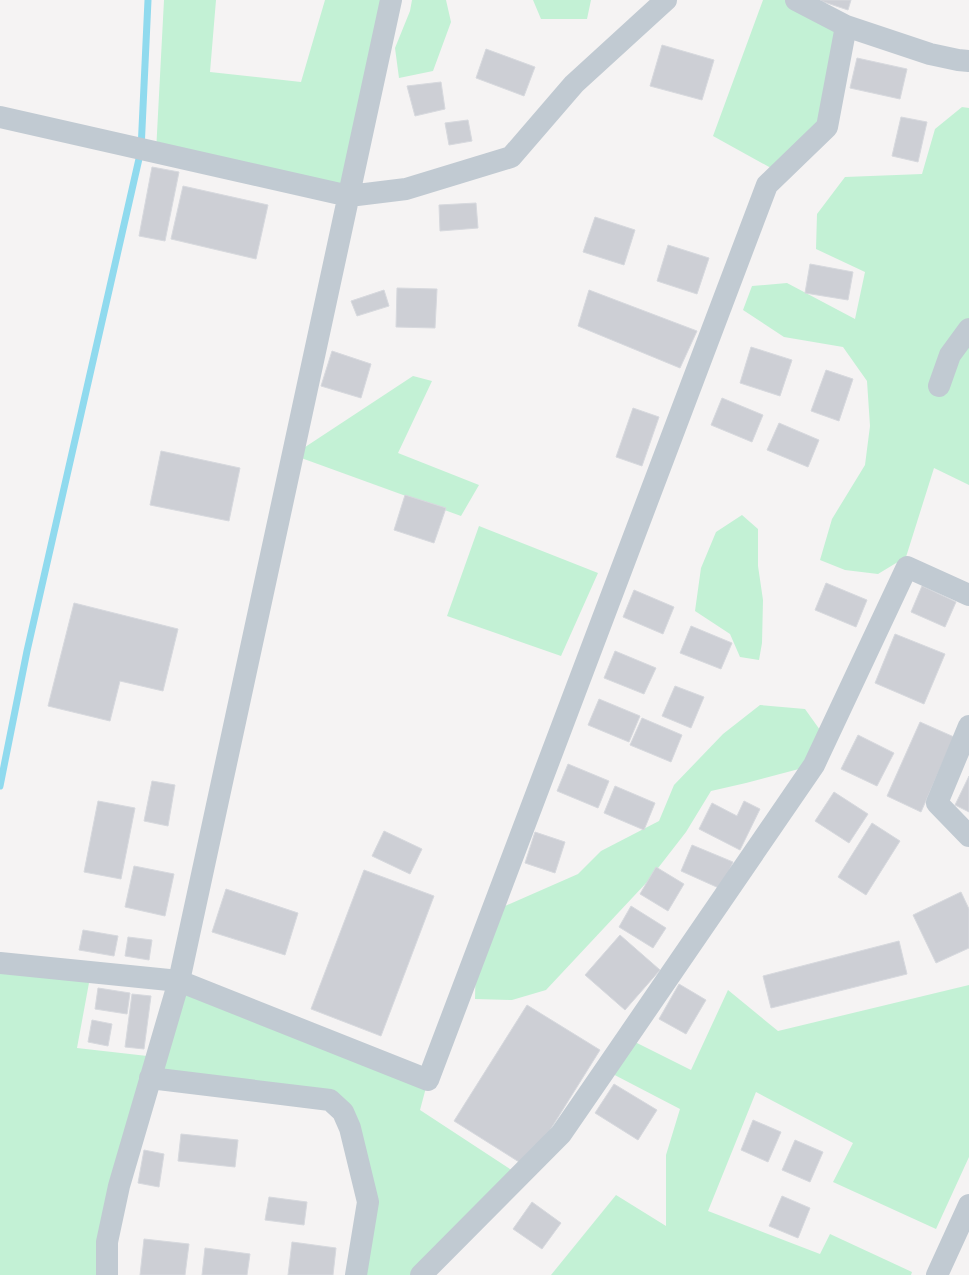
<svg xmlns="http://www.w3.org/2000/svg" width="969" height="1275" font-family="'Asap Condensed',sans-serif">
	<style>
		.green { fill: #c3f1d5 }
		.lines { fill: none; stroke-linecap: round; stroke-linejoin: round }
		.stream { stroke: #90daee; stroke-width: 7 }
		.building { fill: #cdcfd5; stroke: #d7d9de }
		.minor { stroke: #c1cad2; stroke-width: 22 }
	</style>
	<rect width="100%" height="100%" fill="#f5f3f3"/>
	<!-- green -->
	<path class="green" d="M164 0H216L210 72 301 82 325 0H391L349 196 156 152Z
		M412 0H446L451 22 433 71 399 78 395 48 410 11Z
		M533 0H591L587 19H541Z
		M763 0H796L846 26 827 127 780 173 713 136Z
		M962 107 969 108V485L934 468 906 557 878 574 845 570 820 560 832 519 865 465 870 426 867 381 843 347 784 337 743 310 752 286 787 283 855 319 865 272 816 249 817 214 845 177 922 174 935 129Z
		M413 376 432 381 398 453 479 485 461 516 293 455Z
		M742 515 758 529V566L763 600 762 643 759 660 740 657 730 634 695 611 701 568 716 532Z
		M479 526 598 573 561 656 447 616Z
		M760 705 805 709 820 730 814 765 746 783 711 791 686 832 648 881 546 990 512 1000 475 999 476 952 505 906 578 874 601 851 659 821 674 785 723 734Z
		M0 963 91 972 77 1048 156 1057 108 1275H0Z
		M969 985V1157L936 1229 833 1182 853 1143 756 1092 708 1211 820 1254 830 1234 912 1272 911 1275H551L616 1195 666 1226V1155L680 1109 605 1070 627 1038 691 1070 728 990 778 1031Z
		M177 986 428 1080 420 1110 519 1175 421 1275H359L368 1202 343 1112 160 1079Z"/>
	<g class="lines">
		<!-- stream -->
		<path class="stream" d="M0 786 27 651 141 150 148 0"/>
	</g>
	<!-- building -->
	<path class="building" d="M821 0H851L848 10 821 1Z
		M662 45 714 60 702 100 650 86Z
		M486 49 535 67 524 96 476 78Z
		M857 58 907 69 900 99 850 88Z
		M441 82 445 109 415 116 407 86Z
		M901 117 927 122 918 162 892 156Z
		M468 120 472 141 449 145 445 123Z
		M152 167 179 172 165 241 139 236Z
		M183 186 268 205 256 259 171 239Z
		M476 203 478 228 440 231 439 205Z
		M595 217 635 230 624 265 583 252Z
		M668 245 709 258 697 294 657 281Z
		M810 264 853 272 848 300 805 293Z
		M397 288 437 289 435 328 396 327Z
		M384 290 389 306 357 316 351 301Z
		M589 290 697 331 680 368 578 326Z
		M751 347 792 360 780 396 740 383Z
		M332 351 371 364 361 398 321 386Z
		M826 370 853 379 839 421 811 411Z
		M722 398 763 415 752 442 711 425Z
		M633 408 659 417 642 466 616 457Z
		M779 423 819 440 808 467 767 450Z
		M161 451 240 468 229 521 150 505Z
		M405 495 446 508 434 543 394 530Z
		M826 583 867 600 856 627 815 610Z
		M922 586 956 602 945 627 911 612Z
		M634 590 674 607 663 634 623 617Z
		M74 603 178 629 163 691 120 681 110 721 48 706Z
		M691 626 732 643 721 669 680 653Z
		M895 634 945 654 924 704 875 683Z
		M615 651 656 668 644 694 604 678Z
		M675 686 704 697 691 728 662 716Z
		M599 699 640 716 629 742 588 725Z
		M642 718 682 735 671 762 630 745Z
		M920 722 954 737 921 812 887 796Z
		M858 735 894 753 877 786 841 769Z
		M568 764 609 781 598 808 557 791Z
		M969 776V812L955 805Z
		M152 781 175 785 168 826 144 821Z
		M615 786 655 803 644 830 604 813Z
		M834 792 868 814 849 843 815 821Z
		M98 801 135 808 121 879 84 872Z
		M744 801 760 809 740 850 699 829 712 803 737 816Z
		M872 823 900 841 866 895 838 877Z
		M384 831 422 849 410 874 372 856Z
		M535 832 565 842 555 873 525 863Z
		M692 845 733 862 721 889 681 871Z
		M134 866 174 874 165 916 125 907Z
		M656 867 684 884 668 911 640 894Z
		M364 870 434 896 381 1036 311 1009Z
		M226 889 298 913 285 955 212 932Z
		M961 892 969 909V948L936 963 913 915Z
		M631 906 666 928 653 948 619 927Z
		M83 930 118 936 114 956 79 950Z
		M620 935 660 970 625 1010 585 975Z
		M128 937 152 940 149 960 125 956Z
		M899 941 907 974 771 1008 763 976Z
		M679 984 706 1000 686 1034 659 1019Z
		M98 988 130 993 127 1014 95 1009Z
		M132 994 151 996 144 1049 125 1047Z
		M527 1005 600 1050 527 1167 454 1121Z
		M92 1020 112 1024 108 1046 88 1042Z
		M614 1084 657 1110 638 1140 595 1113Z
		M753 1120 781 1132 768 1162 741 1150Z
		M181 1134 238 1140 235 1167 178 1161Z
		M795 1140 823 1152 810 1182 782 1170Z
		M144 1150 164 1154 159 1187 138 1183Z
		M782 1196 810 1208 798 1238 769 1226Z
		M269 1197 307 1202 304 1225 265 1220Z
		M532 1202 561 1223 542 1249 513 1229Z
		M144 1239 189 1244 185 1275H140Z
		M292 1242 336 1248 333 1275H288Z
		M205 1248 250 1254 247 1275H202Z"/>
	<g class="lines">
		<!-- minor -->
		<path class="minor" d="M796 0 846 26 930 54 958 60 969 61
			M0 117 349 196 406 189 511 157 574 84 666 0
			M939 386 950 355 969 329
			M969 726 937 803 969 836
			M0 963 179 981 428 1080 767 185 827 127 846 26
			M150 1078 330 1100 343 1112 350 1128 368 1202 356 1275
			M107 1275V1242L119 1186 179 981 391 0
			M421 1275 561 1134 605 1070 814 765 907 567 969 595
			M937 1275 969 1205"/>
	</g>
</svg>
